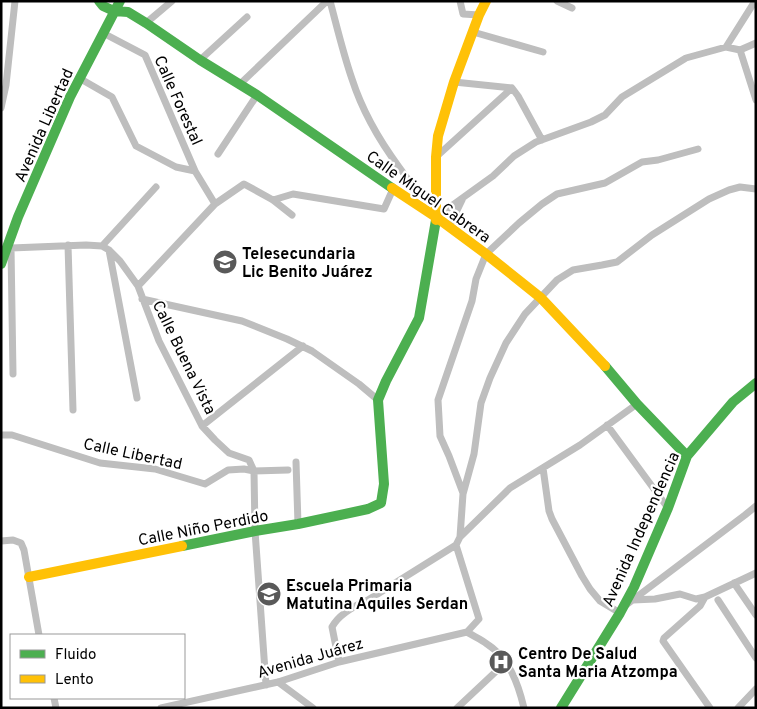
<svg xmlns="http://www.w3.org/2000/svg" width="757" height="709" font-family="Overpass,sans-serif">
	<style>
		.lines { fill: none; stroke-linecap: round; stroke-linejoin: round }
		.street { stroke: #bebebe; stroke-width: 7 }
		.fast { stroke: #4caf50; stroke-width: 10 }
		.slow { stroke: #ffc107; stroke-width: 10 }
		.labels { text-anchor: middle; stroke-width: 4.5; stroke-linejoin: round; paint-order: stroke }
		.street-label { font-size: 16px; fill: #000; stroke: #fff }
		.poi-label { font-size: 16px; font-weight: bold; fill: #000; stroke: #fff; text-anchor: start }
	</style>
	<rect width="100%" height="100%" fill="#fff"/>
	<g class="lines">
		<!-- street -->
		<path class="street" d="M330 1C337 27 343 53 352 79 362 110 379 140 399 167 409 181 420 196 436 204
			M460 1 463 14 479 15
			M557 1 572 8
			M146 23 172 1
			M473 32 543 52
			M103 33 145 55 195 171
			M726 47 755 1
			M740 50 756 100
			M200 60 247 17
			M79 78 112 97 136 146 176 167 195 171 215 204
			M454 82 512 88 518 96 542 140
			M239 85 327 1
			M1 108 6 85 15 1
			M218 154 257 95
			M436 157 512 88
			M273 200 293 194 384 209 393 189
			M436 217 493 176 514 156 536 142 591 122 605 115 622 97 686 58 726 47 740 50 756 43
			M449 227 462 200
			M68 245 73 410
			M102 246 156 187
			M7 247 11 248 86 245 102 246 109 250 120 261 138 286 159 341 202 426 215 440 229 453 249 460 254 471 255 531 266 685
			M11 248 13 374
			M109 250 137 398
			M138 286 215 204 244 184 273 200 292 215
			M142 299 242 321 287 339 312 351 359 384 378 400
			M607 425 668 508
			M202 426 303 346
			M1 435H12L100 463 155 469 205 484 228 470 244 469 254 471 288 470
			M296 462 298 524
			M543 468 549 511 552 519 582 576 590 589 600 601 620 613
			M463 493 449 456 440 436 438 400 472 301 476 279 486 254 519 223 542 204 557 194 605 183 642 162 658 160 698 149
			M460 537 510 488 580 445 637 404
			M1 541 13 540 21 543 24 550 39 635
			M456 545 479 619 467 632C473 636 481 639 487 644 509 658 518 683 524 708
			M734 583 756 615
			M705 597 700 606 664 638 663 641 710 708
			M633 600 655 599 680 594 696 599 705 597 756 573
			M718 600 756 658
			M626 605 745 515 756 506
			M339 662 332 627C339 614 354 606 368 600L456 545 460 537 463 494 474 454 481 403 490 378 506 343 525 314 557 280 573 270 602 265 617 262 652 235 709 199 729 190 740 187 756 189
			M278 682 313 708
			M54 698 56 708
			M161 708 278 682 339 662 467 632
			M457 708 506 662
			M738 708 756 689"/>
		<!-- fast -->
		<path class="fast" d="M99 1 103 6 114 11 128 12 146 23 200 60 257 95 392 188
			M1 264 18 217 70 97 120 1
			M605 366 637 404 687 456
			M182 546 255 531 298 524 368 509 381 503 384 484 378 400 386 381 419 318 436 220
			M561 708 620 613 634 587 668 508 687 456 733 402 756 383"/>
		<!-- slow -->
		<path class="slow" d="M392 188 436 217 486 254 541 298 605 366
			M436 220V157L438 136 454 82 479 15 486 1
			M29 577 182 546"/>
	</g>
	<!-- icons -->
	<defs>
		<symbol id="school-disc" viewBox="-11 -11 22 22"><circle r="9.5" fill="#595959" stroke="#fff"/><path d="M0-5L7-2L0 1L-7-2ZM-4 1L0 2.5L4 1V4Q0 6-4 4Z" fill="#fff"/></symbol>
		<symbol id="hospital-disc" viewBox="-11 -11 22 22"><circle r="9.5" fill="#595959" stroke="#fff"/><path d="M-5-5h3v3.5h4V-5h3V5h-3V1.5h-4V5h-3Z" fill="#fff"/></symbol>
	</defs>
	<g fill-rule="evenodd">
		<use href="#school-disc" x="211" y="248" width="28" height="28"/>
		<use href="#school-disc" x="255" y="580" width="28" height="28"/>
		<use href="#hospital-disc" x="487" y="648" width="28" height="28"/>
	</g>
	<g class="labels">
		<!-- street labels -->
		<g class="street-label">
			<text transform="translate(179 100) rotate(66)" y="6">Calle Forestal</text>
			<text transform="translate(43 125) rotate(-66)" y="6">Avenida Libertad</text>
			<text transform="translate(429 196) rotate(35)" y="6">Calle Miguel Cabrera</text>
			<text transform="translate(185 357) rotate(64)" y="6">Calle Buena Vista</text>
			<text transform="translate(133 453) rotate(12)" y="6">Calle Libertad</text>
			<text transform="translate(203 527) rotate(-11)" y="6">Calle Niño Perdido</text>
			<text transform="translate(640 529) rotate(-66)" y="6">Avenida Independencia</text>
			<text transform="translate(310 657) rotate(-16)" y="6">Avenida Juárez</text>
		</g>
		<!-- poi labels -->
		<g class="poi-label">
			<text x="242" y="259">Telesecundaria<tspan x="242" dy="18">Lic Benito Juárez</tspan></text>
			<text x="286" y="591">Escuela Primaria<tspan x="286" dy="18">Matutina Aquiles Serdan</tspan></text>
			<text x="518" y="659">Centro De Salud<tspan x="518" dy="18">Santa Maria Atzompa</tspan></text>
		</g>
	</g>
	<!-- border -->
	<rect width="757" height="709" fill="none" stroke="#000000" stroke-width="5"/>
	<!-- legend -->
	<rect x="10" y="634" width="175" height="65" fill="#ffffff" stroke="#999999"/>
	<rect x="20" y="650" width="25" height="8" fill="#4caf50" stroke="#999999"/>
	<text x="55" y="659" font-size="15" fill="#000000">Fluido</text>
	<rect x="20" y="675" width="25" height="8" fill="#ffc107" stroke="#999999"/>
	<text x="55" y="684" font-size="15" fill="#000000">Lento</text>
</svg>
